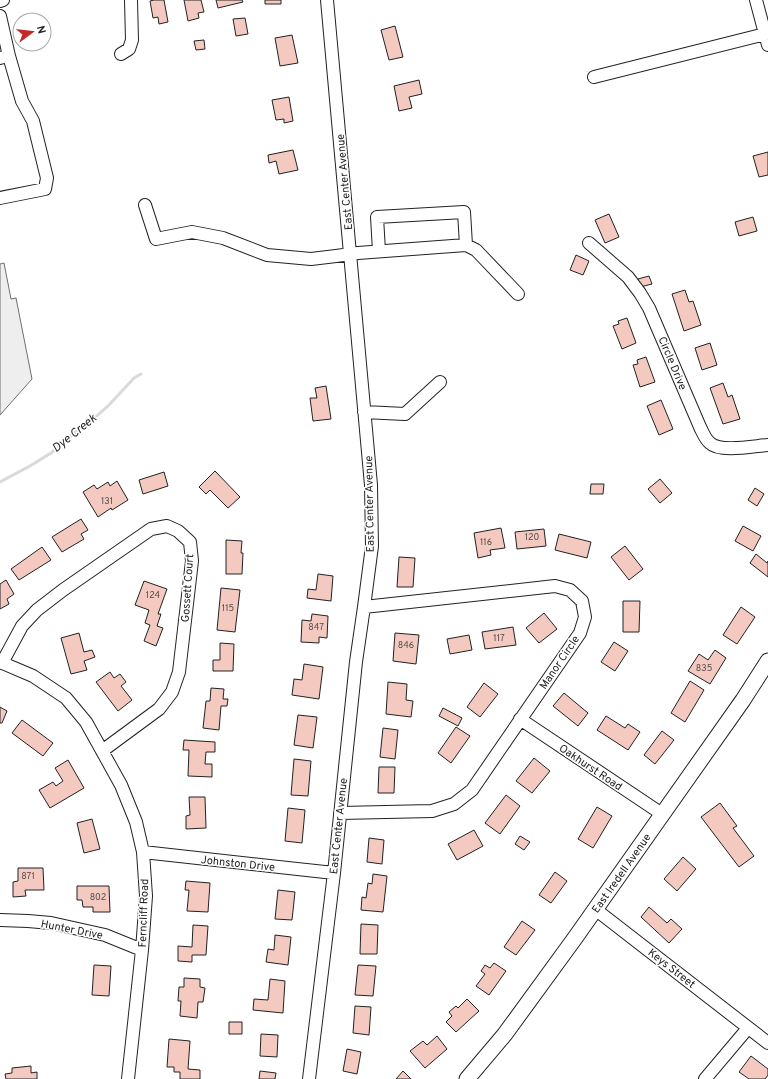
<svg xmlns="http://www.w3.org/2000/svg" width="768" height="1079" font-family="Overpass,sans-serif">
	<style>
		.green { fill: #eee; stroke: #6f6f6f }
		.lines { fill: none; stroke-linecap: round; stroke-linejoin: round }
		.stream { stroke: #d9d9d9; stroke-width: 3 }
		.building { fill: #f3c9c0; stroke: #222 }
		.minor-casing { stroke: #222; stroke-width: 14 }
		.major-casing { stroke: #222; stroke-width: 17 }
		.minor { stroke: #fff; stroke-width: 12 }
		.major { stroke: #fff; stroke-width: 15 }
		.labels { text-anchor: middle; stroke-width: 3; stroke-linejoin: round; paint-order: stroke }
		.number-label { font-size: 9px; fill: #564c4a }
		.street-label { font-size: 11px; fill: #222; stroke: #fff }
		.water-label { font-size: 12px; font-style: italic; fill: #222; stroke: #fff }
	</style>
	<rect width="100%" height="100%" fill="#fff"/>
	<!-- green -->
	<path class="green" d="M4 263 11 299 16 298 32 379 0 415V264Z"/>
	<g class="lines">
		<!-- stream -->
		<path class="stream" d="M0 482 30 466 51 453 76 432 80 431 109 405 134 378 141 374"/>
	</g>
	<!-- building -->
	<path class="building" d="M154 0H164L168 22 159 24 158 17 153 18 150 1Z
		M184 0H201L204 12 198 13 199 18 188 21Z
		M216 0H242L243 2 218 8Z
		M265 0H281V4H265Z
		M245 18 248 34 236 36 233 19Z
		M395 26 403 57 389 60 381 30Z
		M292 35 298 63 280 66 275 38Z
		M204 40 205 49 196 50 194 41Z
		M419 80 422 94 409 97 412 108 399 111 394 86Z
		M289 97 293 121 284 123V119L276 120 272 100Z
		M293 150 298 170 279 174 276 161 269 163 268 155Z
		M768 152V175L759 177 753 156Z
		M609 214 619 237 605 243 595 220Z
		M753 217 757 231 739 236 735 222Z
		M576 255 589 261 583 275 570 270Z
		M649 276 652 284 640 287 638 279Z
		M685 290 689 302 693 301 701 325 684 331 672 294Z
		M627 318 636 343 622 349 613 326 619 324 618 321Z
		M710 343 717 365 702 370 695 348Z
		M646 357 655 382 640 387 633 365 638 364 637 360Z
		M723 383 728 397 732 395 740 419 723 424 710 388Z
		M326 386 331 419 313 421 310 398H317L315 388Z
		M661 400 673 429 659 435 647 406Z
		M215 471 240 497 228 508 210 490 206 494 199 487Z
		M164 472 168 486 143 494 139 480Z
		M660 479 672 493 660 503 648 489Z
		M117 481 128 500 112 510 111 508 98 517 83 492 94 485 97 489 108 482 110 486Z
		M591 484H604L603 494H590Z
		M755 488 764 494 757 506 748 500Z
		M81 519 88 530 81 534 84 539 62 552 52 537Z
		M743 526 761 536 753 551 735 541Z
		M501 528 505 548 490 550 491 555 478 558 474 533Z
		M544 529 546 546 517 549 515 532Z
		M559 534 591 542 587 558 555 550Z
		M226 540 242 541 241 553H243L242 574H226Z
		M625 546 643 569 629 580 611 557Z
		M42 547 51 560 19 580 11 569Z
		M756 554 767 563 768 561V577L750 563Z
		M399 557 415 558 413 587H397Z
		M318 574 333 576 331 601 307 598 308 589 316 590Z
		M6 580 14 594 7 599 9 604 0 609V584Z
		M144 581 167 589 158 614H161L157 626 163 628 156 646 144 641 150 625 145 623 149 610 135 605Z
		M221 588 240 590 235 632 217 630Z
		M623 601H640L639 632H623Z
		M741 607 755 617 737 644 723 635Z
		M544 613 557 629 539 643 526 628Z
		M312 614 328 616 327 638 319 637V643L301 642 302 620 311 621Z
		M513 627 516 645 485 649 482 632Z
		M79 633 84 652 92 650 95 657 84 661 87 670 71 674 61 638Z
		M395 633 419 635 416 664 393 661Z
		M469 635 472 650 450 654 447 639Z
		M614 642 628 651 615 671 601 662Z
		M220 643 234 644 233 671H213V660H220Z
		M715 650 726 658 710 684 688 671 699 654 708 660Z
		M304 664 323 667 319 699 292 695 294 679 302 680Z
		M110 672 114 678 120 674 126 682 121 686 132 700 118 711 96 682Z
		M690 681 704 690 685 722 671 713Z
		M388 682 407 684 406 700 413 701 411 717 386 714Z
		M484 683 498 694 480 717 467 707Z
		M211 688 224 689 223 699H228L227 706H221L219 730 203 728 206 701H210Z
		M564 693 588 713 578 726 553 706Z
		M0 707 7 711 2 723H0Z
		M443 708 462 718 458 726 439 716Z
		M298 715 317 717 313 748 294 745Z
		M606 716 625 728 628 724 640 732 628 750 597 730Z
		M22 720 53 743 43 756 12 733Z
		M456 727 470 736 451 763 438 753Z
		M383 728 398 730 395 759 380 757Z
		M662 731 674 740 655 764 644 755Z
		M184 740 215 742V752H206L205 764H212V777L188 776 189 750H183Z
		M534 758 550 771 532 793 516 781Z
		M294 759 311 761 308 796 291 795Z
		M68 760 84 788 50 808 39 790 53 782 56 786 63 781 55 768Z
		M379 767H395L394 793H378Z
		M506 795 520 806 500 834 485 823Z
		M189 797H205L206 828 186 829V816L190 815Z
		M720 803 737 826 733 828 754 856 739 867 701 817Z
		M597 807 612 816 593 848 578 839Z
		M288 808 305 810 302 843 285 841Z
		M92 819 100 849 84 853 77 823Z
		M474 830 483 846 457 860 448 844Z
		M520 836 530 842 524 850 515 844Z
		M369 838 384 840 382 864 367 862Z
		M683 857 696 869 677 891 664 879Z
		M18 868H43L44 890H25L26 896 13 897V882L18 881Z
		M555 872 567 881 551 903 539 895Z
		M373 874 387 876 383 912 361 910 362 897 366 898 368 883 372 884Z
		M186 881 210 883 208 912 187 911 189 890H185Z
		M77 886H109L110 912H93V907H83L82 900H77Z
		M278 890 295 892 292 920 275 919Z
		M649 907 667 923 671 919 682 929 669 943 641 917Z
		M522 921 535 930 516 955 504 947Z
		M361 924 378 925 377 954H360Z
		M193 925 208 926 206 955H192V962L178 961V946L192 947Z
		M275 935 291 937 288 965 266 962 268 949 274 950Z
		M494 963 506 971 489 995 476 986 485 974 481 971 485 965 490 968Z
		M94 965 111 966 109 996 92 995Z
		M358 965 376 966 373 996 355 995Z
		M184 978 200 979V987L205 988 203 1002H198L197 1018 180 1016 181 1001H178L179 987H184Z
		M270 979 285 981 283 1013 253 1010 254 999 268 1000Z
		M467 999 479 1011 456 1032 446 1022 452 1016 449 1012 456 1006 458 1008Z
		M355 1006 371 1007 369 1035 353 1033Z
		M229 1022H242V1034H229Z
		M261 1034 278 1035 277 1057 260 1056Z
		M437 1036 447 1049 425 1068 410 1051 423 1041 427 1045Z
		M169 1039 190 1041 188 1069 200 1070V1079H180V1072H174V1067H167Z
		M347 1049 361 1052 357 1074 343 1071Z
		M751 1056 768 1069V1075L765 1079H749L739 1072Z
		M31 1066V1073L37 1072V1079H6L5 1074 12 1073V1068Z
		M260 1071 276 1073 275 1079H259Z
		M403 1071 411 1079H396Z"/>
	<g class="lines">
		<defs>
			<path id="minor" d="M756 0 768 45
				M0 1 3 0
				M0 16 9 56 0 58
				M121 54 129 49 132 40 131 0
				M594 77 765 34
				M0 198 45 189 47 178 33 121 22 101 9 56
				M145 205 156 239 192 232 223 238 267 255 311 259 336 256 358 253 466 245 476 250 518 294
				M589 243 628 277 640 293 649 308 700 427C703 433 705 439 710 443 720 453 754 446 768 445
				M379 251 377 217 464 212 466 245
				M364 412 405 414 440 382
				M0 662 33 676 66 698 86 722 121 785 136 822 143 852 146 896 142 950 128 1079
				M2 663 22 626 37 610 63 590 151 529 167 526 178 531 190 542 192 561 179 672 172 692 159 709 102 751
				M520 719 662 814
				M340 813 432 811 454 804 472 790 580 633 585 617 582 601 570 590 555 586 364 607
				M143 852 334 873
				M595 909 768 1043
				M0 920 28 921 51 923 105 935 142 950
				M309 1079 334 873 356 662 364 607 372 546 371 485 327 0
				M705 1079 748 1028"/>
			<path id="major" d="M467 1079 505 1034 575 938 743 700 768 661"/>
		</defs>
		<!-- minor casing -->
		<use href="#minor" class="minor-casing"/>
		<!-- major casing -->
		<use href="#major" class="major-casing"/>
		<!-- minor -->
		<use href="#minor" class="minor"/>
		<!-- major -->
		<use href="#major" class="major"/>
	</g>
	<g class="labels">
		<!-- number labels -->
		<g class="number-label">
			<text x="107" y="504">131</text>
			<text x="532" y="540">120</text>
			<text x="486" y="545">116</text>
			<text x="153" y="598">124</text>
			<text x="228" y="611">115</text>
			<text x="316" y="630">847</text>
			<text x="499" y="641">117</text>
			<text x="406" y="648">846</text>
			<text x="704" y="671">835</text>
			<text x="28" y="879">871</text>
			<text x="98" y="900">802</text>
		</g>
		<!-- street labels -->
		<g class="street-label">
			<text transform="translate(344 182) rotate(-95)" y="4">East Center Avenue</text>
			<text transform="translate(673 363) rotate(67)" y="4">Circle Drive</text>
			<text transform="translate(369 504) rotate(-91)" y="4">East Center Avenue</text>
			<text transform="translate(187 588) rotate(-86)" y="4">Gossett Court</text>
			<text transform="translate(559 662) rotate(-56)" y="4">Manor Circle</text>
			<text transform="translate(591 767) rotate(34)" y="4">Oakhurst Road</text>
			<text transform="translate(338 826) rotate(-84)" y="4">East Center Avenue</text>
			<text transform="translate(238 863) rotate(6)" y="4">Johnston Drive</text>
			<text transform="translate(621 873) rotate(-55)" y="4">East Iredell Avenue</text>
			<text transform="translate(143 913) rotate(-88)" y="4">Ferncliff Road</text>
			<text transform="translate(72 929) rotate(11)" y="4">Hunter Drive</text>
			<text transform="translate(672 968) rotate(38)" y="4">Keys Street</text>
		</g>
		<!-- water labels -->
		<g class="water-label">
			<text transform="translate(74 433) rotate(-39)" y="4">Dye Creek</text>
		</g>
	</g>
	<!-- north arrow -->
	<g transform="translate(32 32) rotate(75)"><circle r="19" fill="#ffffff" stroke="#a7a7a7"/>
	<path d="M0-3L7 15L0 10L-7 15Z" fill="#c62828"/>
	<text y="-6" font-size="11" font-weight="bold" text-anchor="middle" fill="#222222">N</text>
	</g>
</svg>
